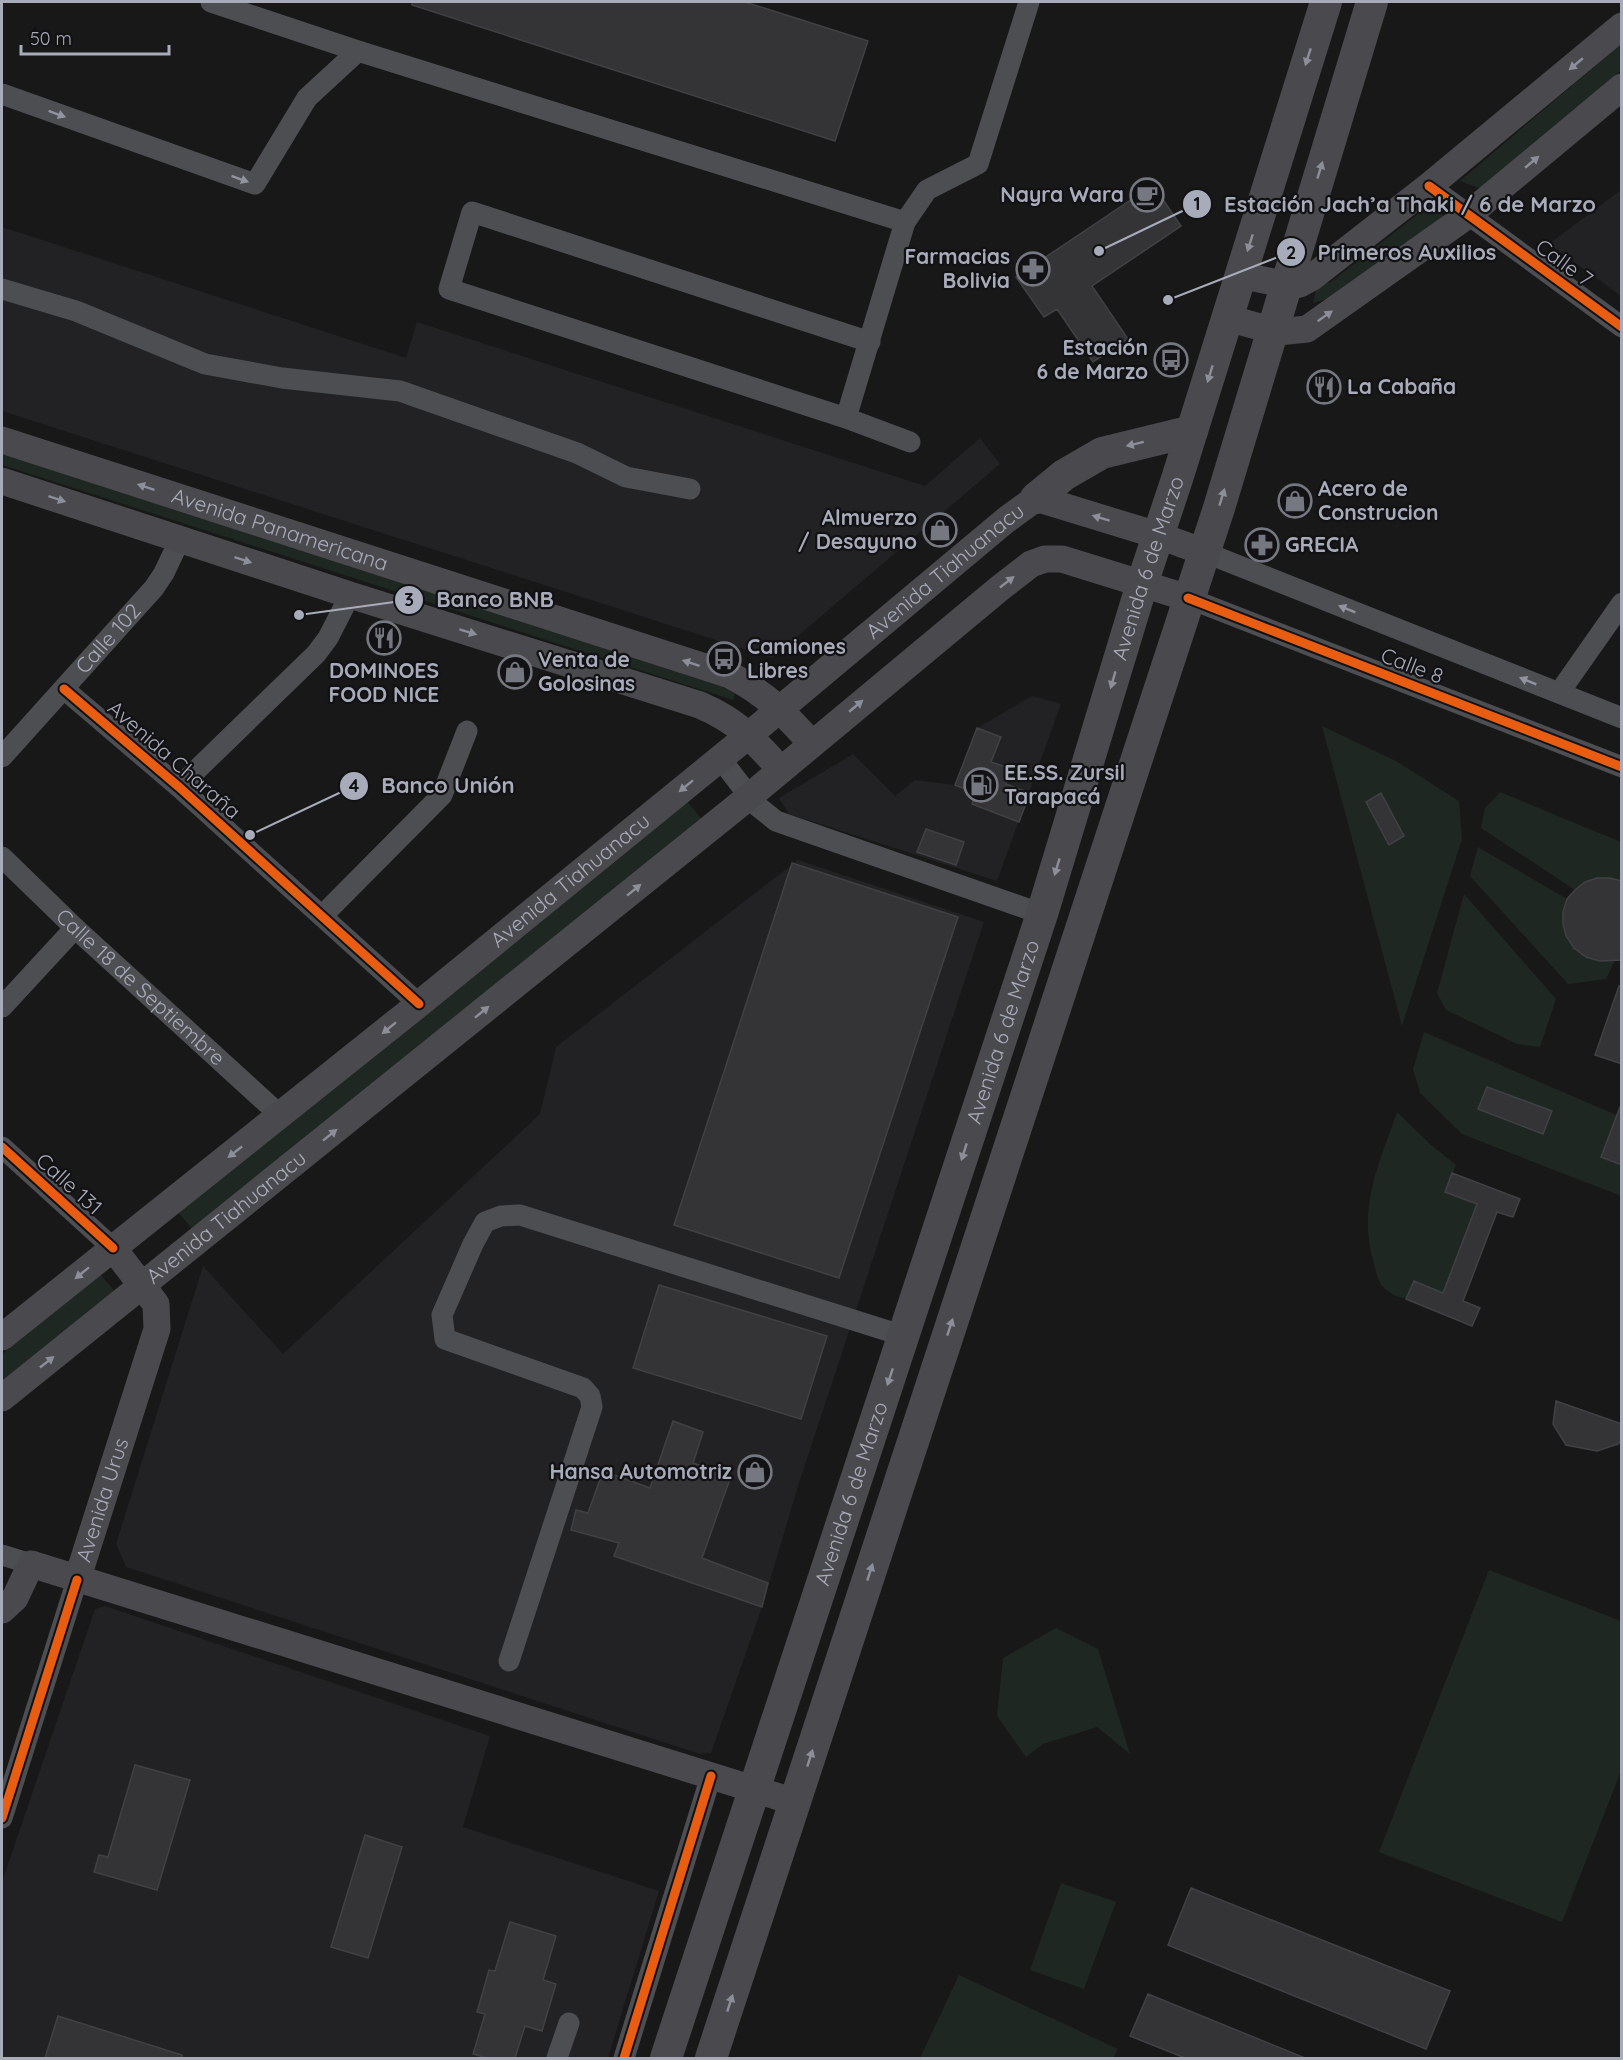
<svg xmlns="http://www.w3.org/2000/svg" width="1623" height="2060" font-family="Quicksand,sans-serif">
	<style>
		.built { fill: #222224 }
		.green { fill: #1f2722; fill-rule: evenodd }
		.building { fill: #343436; stroke: #404144; stroke-width: 1.5 }
		.lines { fill: none; stroke-linecap: round; stroke-linejoin: round }
		.minor { stroke: #4d4e52; stroke-width: 21 }
		.major { stroke: #4a4a4e; stroke-width: 27 }
		.highway { stroke: #4a4a4e; stroke-width: 32 }
		.cycleway-casing { stroke: #121214; stroke-width: 13 }
		.cycleway { stroke: #e95d12; stroke-width: 9 }
		.oneway { fill: #8c8e9a }
		.oneway2 { fill: #9194a0 }
		.labels { text-anchor: middle; stroke-width: 4.5; stroke-linejoin: round; paint-order: stroke }
		.poi-label { font-size: 21px; font-weight: bold; fill: #a8abba; stroke: #121214; text-anchor: start }
		.street-label { font-size: 21px; fill: #a8abba; stroke: #121214 }
		.leader { fill: none; stroke: #a8abba; stroke-width: 2 }
		.callout-dot { fill: #a8abba; stroke: #121214; stroke-width: 2 }
		.mark-label { font-size: 18px; text-anchor: middle; font-weight: bold; fill: #111 }
		.callout-label { font-size: 22px; text-anchor: middle; font-weight: bold; fill: #a8abba; stroke: #121214; stroke-width: 4.5; stroke-linejoin: round; paint-order: stroke }
	</style>
	<rect width="100%" height="100%" fill="#181818"/>
	<!-- built -->
	<path class="built" d="M1621 190V296L1549 244Z
		M2 227 406 358 417 322 925 486 980 438 1000 464 772 658 2 411Z
		M1032 696 1061 704 997 881 789 814 779 798 853 754 895 796 915 780 955 785 977 728Z
		M798 860 984 922 799 1483 762 1607 711 1753 700 1754 126 1567 116 1544 203 1266 283 1354 540 1114 556 1047Z
		M105 1606 490 1736 463 1827 659 1891 608 2058H2V1882L95 1609Z"/>
	<!-- green -->
	<path class="green" d="M1621 44V71L1481 189 1460 181Z
		M1432 203 1445 218 1330 298 1313 303 1317 285 1331 282Z
		M2 452 737 687 733 700 2 465Z
		M1322 726 1396 761 1459 801 1462 839 1402 1026Z
		M1500 792 1621 842V881C1603 876 1590 878 1575 890L1481 828 1485 808Z
		M686 800 701 818 193 1230 178 1212Z
		M1478 847 1567 899C1554 937 1576 962 1615 960L1606 979 1568 984 1470 876Z
		M1464 894 1556 999 1540 1047 1517 1044 1446 1010 1437 993Z
		M1424 1032 1621 1117V1196L1462 1134 1420 1093 1413 1069ZM1478 1109 1551 1112 1543 1134Z
		M1397 1112 1429 1143 1456 1165 1445 1192 1477 1204 1443 1293 1414 1281 1406 1299C1401 1297 1393 1296 1389 1292 1380 1287 1376 1274 1374 1264 1357 1209 1379 1164 1397 1112Z
		M101 1275 117 1294 2 1387V1354Z
		M1489 1570 1621 1621V1771L1562 1922 1379 1852Z
		M1056 1628 1098 1649 1130 1754 1097 1727 1043 1744 1026 1757 997 1716 1003 1658Z
		M1061 1883 1116 1902 1084 1989 1030 1970Z
		M959 1975 1118 2049 1113 2058H920Z"/>
	<!-- building -->
	<path class="building" d="M412 2H745L868 41 835 141 412 5Z
		M1153 185 1181 226 1092 286 1128 339 1093 362 1057 309 1044 317 1016 277Z
		M977 728 1001 737 991 762 1012 769 1006 784 1030 793 1019 822 972 804 976 793 955 785Z
		M1381 793 1404 836 1389 845 1366 802Z
		M926 829 964 842 956 865 917 852Z
		M792 863 958 917 839 1278 674 1225Z
		M1597 878H1610L1622 881V960L1600 961 1586 957 1574 948 1566 936 1563 924V912L1567 899 1575 890 1585 882Z
		M1619 986H1622V1064L1595 1055Z
		M1487 1087 1552 1111 1543 1134 1478 1109Z
		M1620 1107 1622 1108V1165L1601 1157Z
		M1452 1173 1520 1199 1513 1217 1497 1212 1463 1301 1480 1308 1472 1326 1406 1299 1414 1281 1443 1293 1477 1204 1445 1192Z
		M659 1285 827 1336 801 1419 633 1368Z
		M1556 1401 1622 1424V1440L1618 1444 1597 1451 1566 1445 1553 1424Z
		M673 1421 703 1432 693 1463 731 1476 702 1558 768 1583 762 1607 614 1556 619 1543 571 1530 576 1510 588 1513 603 1471 650 1488Z
		M135 1765 190 1780 157 1890 94 1872 99 1855 108 1857Z
		M365 1835 402 1847 368 1958 331 1947Z
		M1191 1888 1450 1991 1426 2049 1168 1945Z
		M510 1922 556 1936 543 1980 556 1984 542 2031 525 2026 515 2058H487L473 2054 485 2014 477 2012 489 1970 495 1971Z
		M1148 1994 1305 2058H1185L1130 2036Z
		M58 2016 182 2055V2058H45Z"/>
	<g class="lines">
		<!-- minor -->
		<g class="minor">
			<path d="M211 2 358 51 905 222"/>
			<path d="M2 94 255 184 307 98 358 51"/>
			<path d="M1429 186 1622 327"/>
			<path d="M2 289 76 311 205 364 282 378 400 391 577 453 626 477 690 489"/>
			<path d="M870 342 472 212 449 289 846 418 910 442"/>
			<path d="M846 418 905 222 927 190 978 164 1029 2"/>
			<path d="M1204 552 1622 718"/>
			<path d="M1188 598 1622 767"/>
			<path d="M64 689 179 787 419 1004"/>
			<path d="M1559 693 1622 603"/>
			<path id="s1" d="M2 757 154 588 164 573 180 539"/>
			<path d="M720 758 756 805 776 821 1042 914"/>
			<path d="M179 787 316 654 328 638 350 595"/>
			<path id="s2" d="M2 857 75 928 281 1116"/>
			<path d="M322 916 442 795 467 731"/>
			<path d="M2 1007 75 928"/>
			<path d="M2 1147 113 1248"/>
			<path d="M2 1555 31 1564"/>
			<path d="M509 1661 592 1407 590 1396 583 1388 445 1339 442 1315 473 1244 485 1222 501 1216 520 1215 904 1336"/>
			<path d="M2 1818 77 1580"/>
			<path d="M557 2058 569 2023"/>
			<path d="M624 2058 711 1776"/>
		</g>
		<!-- major -->
		<g class="major">
			<path d="M1240 275 1292 286 1300 284 1311 278 1429 186 1622 26"/>
			<path d="M1227 318 1278 332 1307 329 1468 215 1622 87"/>
			<path id="s3" d="M2 440 730 675C768 695 784 713 812 744"/>
			<path d="M2 481 350 595 700 705C739 722 753 739 781 770"/>
			<path id="s4" d="M2 1337 419 1004 749 735 1006 520 1036 498 1157 535 1204 552"/>
			<path id="s5" d="M2 1398 750 796 1000 588 1031 564 1045 559H1062L1188 598"/>
			<path id="s6" d="M77 1580 157 1329 156 1304 113 1248"/>
			<path d="M2 1610 15 1598 31 1564 795 1802"/>
		</g>
		<!-- highway -->
		<g class="highway">
			<path d="M1036 498 1064 475 1102 453 1192 431"/>
			<path id="s7" d="M666 2058 1042 914 1142 584 1177 479 1326 2"/>
			<path d="M711 2058 1219 508 1372 2"/>
		</g>
		<defs>
			<path id="cycleway" d="M1429 186 1622 327
				M1188 598 1622 767
				M64 689 179 787 419 1004
				M2 1147 113 1248
				M2 1818 77 1580
				M624 2058 711 1776"/>
		</defs>
		<!-- cycleway casing -->
		<use href="#cycleway" class="cycleway-casing"/>
		<!-- cycleway -->
		<use href="#cycleway" class="cycleway"/>
	</g>
	<!-- one-way arrows -->
	<defs><path id="oneway-solid" d="M-6-.8H1V-3.2L6.5 0L1 3.2V.8H-6Z" transform="scale(1.5)"/></defs>
	<g class="oneway">
		<use href="#oneway-solid" transform="translate(1308 57) rotate(108)"/>
		<use href="#oneway-solid" transform="translate(1576 64) rotate(140)"/>
		<use href="#oneway-solid" transform="translate(1532 162) rotate(-40)"/>
		<use href="#oneway-solid" transform="translate(1320 170) rotate(-73)"/>
		<use href="#oneway-solid" transform="translate(1250 243) rotate(108)"/>
		<use href="#oneway-solid" transform="translate(1325 316) rotate(-35)"/>
		<use href="#oneway-solid" transform="translate(1210 374) rotate(107)"/>
		<use href="#oneway-solid" transform="translate(1135 444) rotate(166)"/>
		<use href="#oneway-solid" transform="translate(146 487) rotate(-162)"/>
		<use href="#oneway-solid" transform="translate(1222 497) rotate(-73)"/>
		<use href="#oneway-solid" transform="translate(57 499) rotate(18)"/>
		<use href="#oneway-solid" transform="translate(1101 518) rotate(-163)"/>
		<use href="#oneway-solid" transform="translate(243 560) rotate(18)"/>
		<use href="#oneway-solid" transform="translate(1007 582) rotate(-38)"/>
		<use href="#oneway-solid" transform="translate(468 632) rotate(17)"/>
		<use href="#oneway-solid" transform="translate(691 663) rotate(-162)"/>
		<use href="#oneway-solid" transform="translate(1113 680) rotate(106)"/>
		<use href="#oneway-solid" transform="translate(856 706) rotate(-40)"/>
		<use href="#oneway-solid" transform="translate(686 786) rotate(141)"/>
		<use href="#oneway-solid" transform="translate(1057 867) rotate(107)"/>
		<use href="#oneway-solid" transform="translate(634 890) rotate(-39)"/>
		<use href="#oneway-solid" transform="translate(482 1012) rotate(-39)"/>
		<use href="#oneway-solid" transform="translate(389 1028) rotate(141)"/>
		<use href="#oneway-solid" transform="translate(330 1135) rotate(-39)"/>
		<use href="#oneway-solid" transform="translate(235 1152) rotate(142)"/>
		<use href="#oneway-solid" transform="translate(964 1152) rotate(108)"/>
		<use href="#oneway-solid" transform="translate(82 1273) rotate(141)"/>
		<use href="#oneway-solid" transform="translate(950 1327) rotate(-72)"/>
		<use href="#oneway-solid" transform="translate(47 1362) rotate(-38)"/>
		<use href="#oneway-solid" transform="translate(890 1377) rotate(108)"/>
		<use href="#oneway-solid" transform="translate(870 1572) rotate(-72)"/>
		<use href="#oneway-solid" transform="translate(810 1758) rotate(-72)"/>
		<use href="#oneway-solid" transform="translate(730 2003) rotate(-72)"/>
	</g>
	<g class="oneway2">
		<use href="#oneway-solid" transform="translate(57 114) rotate(20)"/>
		<use href="#oneway-solid" transform="translate(240 179) rotate(20)"/>
		<use href="#oneway-solid" transform="translate(1347 609) rotate(-158)"/>
		<use href="#oneway-solid" transform="translate(1528 681) rotate(-158)"/>
	</g>
	<!-- icons -->
	<defs>
		<symbol id="cafe-ring" viewBox="-11 -11 22 22"><circle r="9.5" fill="#121214" stroke="#767881" stroke-width="1.5"/><path d="M-5.5-4.5H6V0H3Q3 3.5 0 3.5H-2.5Q-5.5 3.5-5.5 0ZM3-3.2v2h1.7v-2ZM-6 4.5H4V6H-6Z" fill="#767881"/></symbol>
		<symbol id="pharmacy-ring" viewBox="-11 -11 22 22"><circle r="9.5" fill="#121214" stroke="#767881" stroke-width="1.5"/><path d="M-2-6h4v4h4v4h-4v4h-4v-4h-4v-4h4Z" fill="#767881"/></symbol>
		<symbol id="bus-ring" viewBox="-11 -11 22 22"><circle r="9.5" fill="#121214" stroke="#767881" stroke-width="1.5"/><path d="M-5-6H5V4H4V6H2V4H-2V6H-4V4H-5ZM-3.5-4V0h7V-4ZM-3.5 1.2v1.5H-2V1.2ZM2 1.2v1.5H3.5V1.2Z" fill="#767881"/></symbol>
		<symbol id="restaurant-ring" viewBox="-11 -11 22 22"><circle r="9.5" fill="#121214" stroke="#767881" stroke-width="1.5"/><path d="M-5-6h1v4h1v-4h1v4h1v-4h1v5L-1.5 .5V6h-2V.5L-5-1ZM5-6V6H3V1.5H1.5Q1.5-4 5-6Z" fill="#767881"/></symbol>
		<symbol id="shop-ring" viewBox="-11 -11 22 22"><circle r="9.5" fill="#121214" stroke="#767881" stroke-width="1.5"/><path d="M-5-2.5h2.3a2.7 3.5 0 0 1 5.4 0H5L5.5 6h-11ZM-1.5-2.5h3a1.5 2.3 0 0 0-3 0Z" fill="#767881"/></symbol>
		<symbol id="fuel-ring" viewBox="-11 -11 22 22"><circle r="9.5" fill="#121214" stroke="#767881" stroke-width="1.5"/><path d="M-5.5-6h7V0h2V4h1.3V-2.5L3-4.5l.8-.8L6-3V5H2.5V1h-1V6h-7ZM-4.2-4.7v3.2H.2V-4.7Z" fill="#767881"/></symbol>
	</defs>
	<g fill-rule="evenodd">
		<use href="#cafe-ring" x="1128" y="176" width="38" height="38"/>
		<use href="#pharmacy-ring" x="1014" y="250" width="38" height="38"/>
		<use href="#bus-ring" x="1152" y="341" width="38" height="38"/>
		<use href="#restaurant-ring" x="1305" y="368" width="38" height="38"/>
		<use href="#shop-ring" x="1276" y="482" width="38" height="38"/>
		<use href="#shop-ring" x="921" y="511" width="38" height="38"/>
		<use href="#pharmacy-ring" x="1243" y="526" width="38" height="38"/>
		<use href="#restaurant-ring" x="365" y="619" width="38" height="38"/>
		<use href="#bus-ring" x="705" y="640" width="38" height="38"/>
		<use href="#shop-ring" x="496" y="653" width="38" height="38"/>
		<use href="#fuel-ring" x="962" y="766" width="38" height="38"/>
		<use href="#shop-ring" x="736" y="1453" width="38" height="38"/>
	</g>
	<g class="labels">
		<!-- poi labels -->
		<g class="poi-label">
			<text x="1124" y="202" text-anchor="end">Nayra Wara</text>
			<text x="1010" y="264" text-anchor="end">Farmacias<tspan x="1010" dy="24">Bolivia</tspan></text>
			<text x="1148" y="355" text-anchor="end">Estación<tspan x="1148" dy="24">6 de Marzo</tspan></text>
			<text x="1347" y="394">La Cabaña</text>
			<text x="1318" y="496">Acero de<tspan x="1318" dy="24">Construcion</tspan></text>
			<text x="917" y="525" text-anchor="end">Almuerzo<tspan x="917" dy="24">/ Desayuno</tspan></text>
			<text x="1285" y="552">GRECIA</text>
			<text x="747" y="654">Camiones<tspan x="747" dy="24">Libres</tspan></text>
			<text x="538" y="667">Venta de<tspan x="538" dy="24">Golosinas</tspan></text>
			<text x="384" y="678" text-anchor="middle">DOMINOES<tspan x="384" dy="24">FOOD NICE</tspan></text>
			<text x="1004" y="780">EE.SS. Zursil<tspan x="1004" dy="24">Tarapacá</tspan></text>
			<text x="732" y="1479" text-anchor="end">Hansa Automotriz</text>
		</g>
		<!-- street labels -->
		<g class="street-label">
			<text transform="translate(1564 263) rotate(36)" y="7">Calle 7</text>
			<text dy="7" stroke="none"><textPath href="#s3" startOffset="292">Avenida Panamericana</textPath></text>
			<text dy="7" stroke="none"><textPath href="#s7" startOffset="1566">Avenida 6 de Marzo</textPath></text>
			<text dy="7" stroke="none"><textPath href="#s4" startOffset="1215">Avenida Tiahuanacu</textPath></text>
			<text dy="7" stroke="none"><textPath href="#s1" startOffset="159">Calle 102</textPath></text>
			<text transform="translate(1412 666) rotate(21)" y="7">Calle 8</text>
			<text transform="translate(174 760) rotate(41)" y="7">Avenida Charaña</text>
			<text dy="7" stroke="none"><textPath href="#s4" startOffset="729">Avenida Tiahuanacu</textPath></text>
			<text dy="7" stroke="none"><textPath href="#s2" startOffset="190">Calle 18 de Septiembre</textPath></text>
			<text dy="7" stroke="none"><textPath href="#s7" startOffset="1080">Avenida 6 de Marzo</textPath></text>
			<text transform="translate(69 1184) rotate(42)" y="7">Calle 131</text>
			<text dy="7" stroke="none"><textPath href="#s5" startOffset="288">Avenida Tiahuanacu</textPath></text>
			<text dy="7" stroke="none"><textPath href="#s7" startOffset="594">Avenida 6 de Marzo</textPath></text>
			<text dy="7" stroke="none"><textPath href="#s6" startOffset="84">Avenida Urus</textPath></text>
		</g>
	</g>
	<!-- callouts -->
	<path class="leader" d="M1099 251L1197 204M1168 300L1291 252M299 615L409 600M250 835L354 786"/>
	<g class="callout-dot">
		<circle cx="1099" cy="251" r="6"/>
		<circle cx="1168" cy="300" r="6"/>
		<circle cx="299" cy="615" r="6"/>
		<circle cx="250" cy="835" r="6"/>
		<circle cx="1197" cy="204" r="15"/>
		<circle cx="1291" cy="252" r="15"/>
		<circle cx="409" cy="600" r="15"/>
		<circle cx="354" cy="786" r="15"/>
	</g>
	<g class="mark-label">
		<text x="1197" y="210">1</text>
		<text x="1291" y="259">2</text>
		<text x="409" y="606">3</text>
		<text x="354" y="792">4</text>
	</g>
	<g class="callout-label">
		<text x="1410" y="212">Estación Jach’a Thaki / 6 de Marzo</text>
		<text x="1407" y="260">Primeros Auxilios</text>
		<text x="495" y="607">Banco BNB</text>
		<text x="448" y="793">Banco Unión</text>
	</g>
	<!-- border -->
	<rect width="1623" height="2060" fill="none" stroke="#a8abba" stroke-width="6"/>
	<!-- scale -->
	<path d="M21 45v9h148v-9" fill="none" stroke="#a8abba" stroke-width="3"/>
	<text x="30" y="45" font-size="18" fill="#a8abba" stroke="#121214" stroke-width="4.5" paint-order="stroke">50 m</text>
</svg>
